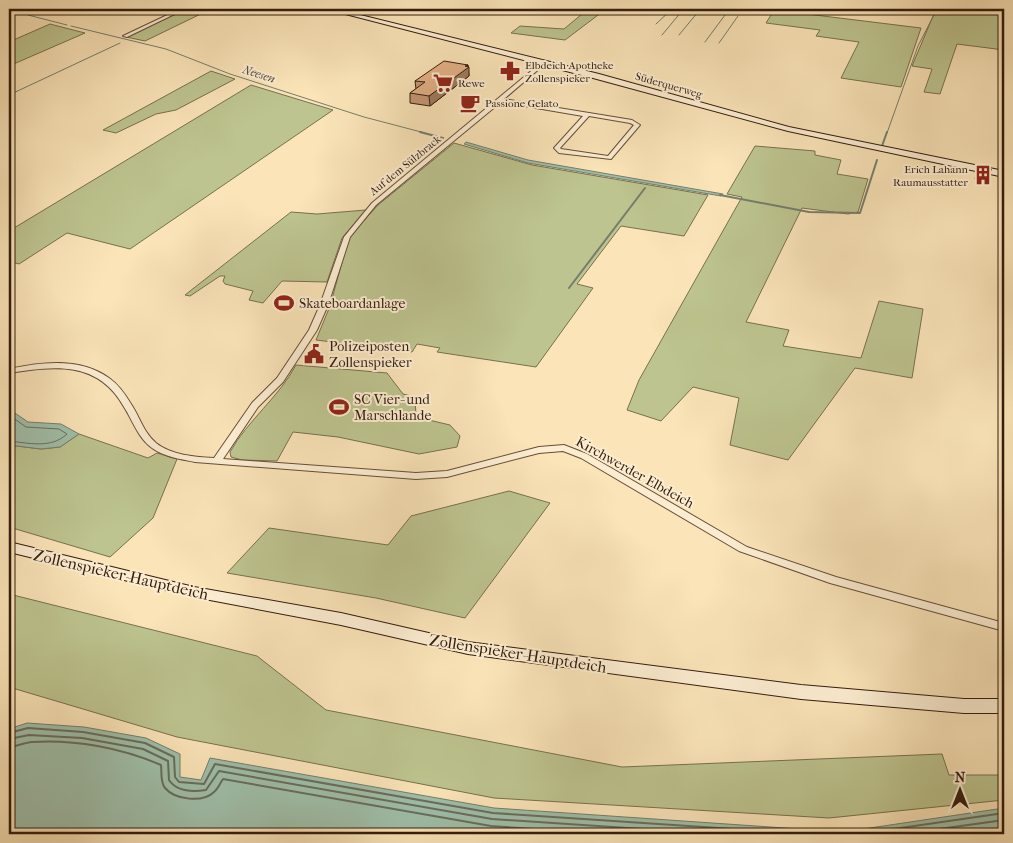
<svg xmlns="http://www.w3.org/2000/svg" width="1013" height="843" font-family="'IM FELL French Canon',serif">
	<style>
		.green { fill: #bdc48f; stroke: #78704e }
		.water { fill: #9fbfaa; stroke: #747e6b }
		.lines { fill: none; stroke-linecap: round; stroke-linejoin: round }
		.shore-far1 { stroke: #696e5c; stroke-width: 1 }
		.shore { stroke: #696e5c; stroke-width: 2 }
		.stream-far1 { stroke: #747e6b; stroke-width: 1 }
		.stream { stroke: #747e6b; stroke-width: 2 }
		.street-casing { stroke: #654e38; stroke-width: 2 }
		.secondary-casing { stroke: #331c0d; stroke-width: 2 }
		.street { fill: #fcedd1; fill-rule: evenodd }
		.secondary { fill: #fcedd1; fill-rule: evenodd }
		.wall { fill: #c39773; stroke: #331c0d }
		.shaded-wall { fill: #9f7b5e; stroke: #331c0d }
		.building { fill: #e3b086; stroke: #331c0d }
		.labels { text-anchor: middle; stroke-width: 4; stroke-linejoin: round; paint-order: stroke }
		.far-poi-label { font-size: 11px; fill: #331c0d; stroke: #fcedd1; text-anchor: start }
		.far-street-label { font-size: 11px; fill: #331c0d; stroke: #fcedd1 }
		.far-water-label { font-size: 12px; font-style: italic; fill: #534d3c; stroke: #fcedd1 }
		.poi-label { font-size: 14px; fill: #331c0d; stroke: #fcedd1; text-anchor: start }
		.street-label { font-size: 14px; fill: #331c0d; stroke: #fcedd1 }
		.near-street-label { font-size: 16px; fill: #331c0d; stroke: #fcedd1 }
	</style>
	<rect width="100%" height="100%" fill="#fae4b8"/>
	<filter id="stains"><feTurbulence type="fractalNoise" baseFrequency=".004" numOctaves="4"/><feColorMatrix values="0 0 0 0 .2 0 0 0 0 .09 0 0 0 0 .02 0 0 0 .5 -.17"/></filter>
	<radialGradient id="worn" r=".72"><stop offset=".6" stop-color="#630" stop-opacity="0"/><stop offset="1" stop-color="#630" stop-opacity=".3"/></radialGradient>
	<!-- green -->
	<path class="green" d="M186 9H211L145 41 126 37Z
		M588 9H606L565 40 511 33 520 26 564 29Z
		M936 9H1004V50L957 44 940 94 924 92 932 69 912 66Z
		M774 10 921 28 901 87 841 78 859 42 816 36 820 30 766 23Z
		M50 24 85 33 9 66V42Z
		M211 71 235 79 176 110 156 114 116 133 103 130Z
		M251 85 333 110 130 249 67 233 19 264 9 261V231Z
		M454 143 532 165 708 195 684 236 621 226 577 284 593 288 536 367 437 352 440 348 417 344 412 352 316 340 330 306 349 237 378 205Z
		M755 146 815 151V155L841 160 837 174 868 179 858 212 848 214 802 208 746 322 789 330 783 346 861 358 879 301 923 309 912 378 855 368 788 460 730 445 739 398 693 387 661 421 627 410 639 380 742 197 727 194Z
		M366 210 342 238 327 282 282 281 263 303 249 300 253 291 225 284 223 281 225 276H220L190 296 185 295 291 212 317 214Z
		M296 365 387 373 403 394 415 397 416 417 450 425 460 436 457 447 419 454 338 437 293 432 277 461 242 460 231 457 230 452C248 420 279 397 296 365Z
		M79 434 148 458 157 453 177 459 153 518 110 557 9 527V445L41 449 60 447Z
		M509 491 550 503 465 618 376 598 227 573 269 528 388 545 411 516Z
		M9 594 257 656 326 710 622 767 942 754 949 775H1004V800L829 818 494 798 177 737 9 687Z"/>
	<!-- water -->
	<path class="water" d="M466 142 528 160 723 194 721 196 528 163 464 144Z
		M9 409 28 422 61 424 79 434 60 447 41 449 9 445Z
		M27 723 84 727 146 738 180 754V777L201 780 210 758 494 808 843 832 1004 808V834H9V729Z"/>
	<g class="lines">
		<!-- shore-far1 -->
		<path class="shore-far1" d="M9 415 26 427 59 429 67 434C51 449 29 443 9 441"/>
		<!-- shore -->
		<path class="shore" d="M9 733 28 728 83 732 145 743 174 757 175 777 179 782 204 784 215 764 493 813 810 834
			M9 739 29 735 82 738 143 749 168 761 169 780C177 792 193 792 206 790L219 771 492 819 718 834
			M9 747C17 746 24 743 32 742 74 739 122 748 161 765 162 773 160 782 165 788 175 800 203 803 214 792 218 789 220 783 223 779L491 826 608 834
			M859 834 1004 813
			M903 834 1004 820"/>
		<!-- stream-far1 -->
		<path class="stream-far1" d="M17 9 28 15 67 25
			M742 11 744 9
			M656 24 671 10
			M71 26 166 49 230 74 364 117 425 133
			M662 35 682 11
			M679 35 698 12
			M705 42 725 15
			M719 43 738 16
			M9 95 120 43
			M887 133 918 46 937 9"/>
		<!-- stream -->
		<path class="stream" d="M420 132 443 138
			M882 146 887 132
			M720 195 809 212 860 213 877 160
			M569 288 645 188"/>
		<defs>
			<path id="street" d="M180 9H185L127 37 123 36Z
				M542 62 546 63 504 99 632 120 640 125 611 159 559 153 554 148 583 116 501 102 376 205 350 237 328 305 317 330 283 382 258 407 223 459 416 473 447 471 539 447 564 445 587 454 747 547 836 577 1004 623V631L830 583 739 551 581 458 563 451 539 453 447 477 416 479 195 462C181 459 164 457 152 448 138 438 133 421 124 407 98 360 54 366 9 373V369C41 362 80 357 109 378 119 385 125 394 131 404 140 417 143 432 156 443 171 455 195 457 214 458L252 403 277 378 309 330 320 305 344 237 372 203ZM589 116 630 123 634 125 608 156 561 149 560 148Z"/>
			<path id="secondary" d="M326 9H336L599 74 789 127 1004 171V177L788 131 593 78Z
				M9 542 194 587 341 613 468 642 801 685 964 699H1004V713H964L801 699 468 654 341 625 194 597 9 552Z"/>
		</defs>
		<!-- street casing -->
		<use href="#street" class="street-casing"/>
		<!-- secondary casing -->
		<use href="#secondary" class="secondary-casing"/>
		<!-- street -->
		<use href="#street" class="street"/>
		<!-- secondary -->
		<use href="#secondary" class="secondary"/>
	</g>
	<!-- wall -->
	<path class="wall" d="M468 65 469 76 430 106 410 103V93L416 89 415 81Z
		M979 166 991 169 988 182 975 179Z"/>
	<!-- shaded-wall -->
	<path class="shaded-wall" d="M468 65V68L469 67V76L430 106 429 96Z"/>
	<!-- building -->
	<path class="building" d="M444 61 468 65 465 66 469 67 429 96 410 93 425 82 415 81Z
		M979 166 991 169 990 174 977 172Z"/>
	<!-- icons -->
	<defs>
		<symbol id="pharmacy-bare" viewBox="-9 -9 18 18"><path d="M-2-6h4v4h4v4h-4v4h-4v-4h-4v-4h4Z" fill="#8f2418" stroke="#fcedd1" stroke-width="2.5" paint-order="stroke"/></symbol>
		<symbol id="supermarket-bare" viewBox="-9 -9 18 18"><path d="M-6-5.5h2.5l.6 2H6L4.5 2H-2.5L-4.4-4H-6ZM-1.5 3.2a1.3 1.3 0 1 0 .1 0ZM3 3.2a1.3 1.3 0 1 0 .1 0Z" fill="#8f2418" stroke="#fcedd1" stroke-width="2.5" paint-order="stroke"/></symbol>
		<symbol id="cafe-bare" viewBox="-9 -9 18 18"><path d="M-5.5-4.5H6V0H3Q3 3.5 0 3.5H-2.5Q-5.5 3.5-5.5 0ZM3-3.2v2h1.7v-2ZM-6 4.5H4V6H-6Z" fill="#8f2418" stroke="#fcedd1" stroke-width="2.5" paint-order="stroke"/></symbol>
		<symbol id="building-bare" viewBox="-9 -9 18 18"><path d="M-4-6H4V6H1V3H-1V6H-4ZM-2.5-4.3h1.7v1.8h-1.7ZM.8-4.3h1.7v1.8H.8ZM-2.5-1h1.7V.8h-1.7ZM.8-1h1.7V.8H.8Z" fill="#8f2418" stroke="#fcedd1" stroke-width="2.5" paint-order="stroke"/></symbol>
		<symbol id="stadium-bare" viewBox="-9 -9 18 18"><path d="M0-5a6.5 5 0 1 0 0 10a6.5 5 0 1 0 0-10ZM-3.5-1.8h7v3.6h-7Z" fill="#8f2418" stroke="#fcedd1" stroke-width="2.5" paint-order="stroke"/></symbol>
		<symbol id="civic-bare" viewBox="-9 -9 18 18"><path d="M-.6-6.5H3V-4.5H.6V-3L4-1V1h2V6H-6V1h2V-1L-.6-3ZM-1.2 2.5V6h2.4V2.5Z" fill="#8f2418" stroke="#fcedd1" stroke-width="2.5" paint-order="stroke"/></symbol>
	</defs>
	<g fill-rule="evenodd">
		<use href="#pharmacy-bare" x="496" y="57" width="28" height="28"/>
		<use href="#supermarket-bare" x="429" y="69" width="28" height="28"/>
		<use href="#cafe-bare" x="456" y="89" width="28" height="28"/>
		<use href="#building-bare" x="969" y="161" width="28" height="28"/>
		<use href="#stadium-bare" x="270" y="289" width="28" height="28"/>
		<use href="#civic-bare" x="300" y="340" width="28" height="28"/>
		<use href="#stadium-bare" x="325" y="393" width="28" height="28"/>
	</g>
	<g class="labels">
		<!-- far-poi labels -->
		<g class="far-poi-label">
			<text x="525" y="69">Elbdeich Apotheke<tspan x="525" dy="13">Zollenspieker</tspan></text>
			<text x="458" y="87">Rewe</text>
			<text x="485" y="107">Passione Gelato</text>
			<text x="968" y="173" text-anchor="end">Erich Lahann<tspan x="968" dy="13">Raumausstatter</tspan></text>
		</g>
		<!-- far-street labels -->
		<g class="far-street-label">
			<text transform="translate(669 85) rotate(16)" y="4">Süderquerweg</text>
			<text transform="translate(405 165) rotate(-39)" y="4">Auf dem Sülzbrack</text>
		</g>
		<!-- far-water labels -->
		<g class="far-water-label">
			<text transform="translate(259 74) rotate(18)" y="4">Neesen</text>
		</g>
		<!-- poi labels -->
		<g class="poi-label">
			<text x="299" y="308">Skateboardanlage</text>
			<text x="329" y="351">Polizeiposten<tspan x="329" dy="16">Zollenspieker</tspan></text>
			<text x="354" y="404">SC Vier- und<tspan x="354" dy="16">Marschlande</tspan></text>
		</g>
		<!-- street labels -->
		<g class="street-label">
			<text transform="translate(635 472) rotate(29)" y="5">Kirchwerder Elbdeich</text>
		</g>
		<!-- near-street labels -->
		<g class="near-street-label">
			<text transform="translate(121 574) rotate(13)" y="6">Zollenspieker-Hauptdeich</text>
			<text transform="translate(518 653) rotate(9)" y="6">Zollenspieker-Hauptdeich</text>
		</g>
	</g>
	<!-- margin -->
	<rect width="1013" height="843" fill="none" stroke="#fae4b8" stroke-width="30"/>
	<rect x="10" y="10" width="993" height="823" fill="none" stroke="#331c0d" stroke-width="2.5"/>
	<rect x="15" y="15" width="983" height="813" fill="none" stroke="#331c0d"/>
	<!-- north arrow -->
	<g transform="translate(960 790)" stroke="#fcedd1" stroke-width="4" paint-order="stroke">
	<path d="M0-4L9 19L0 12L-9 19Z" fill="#331c0d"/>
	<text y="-8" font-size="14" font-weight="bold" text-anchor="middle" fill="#331c0d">N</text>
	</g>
	<rect width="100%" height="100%" filter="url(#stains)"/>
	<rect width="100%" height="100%" fill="url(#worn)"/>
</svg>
